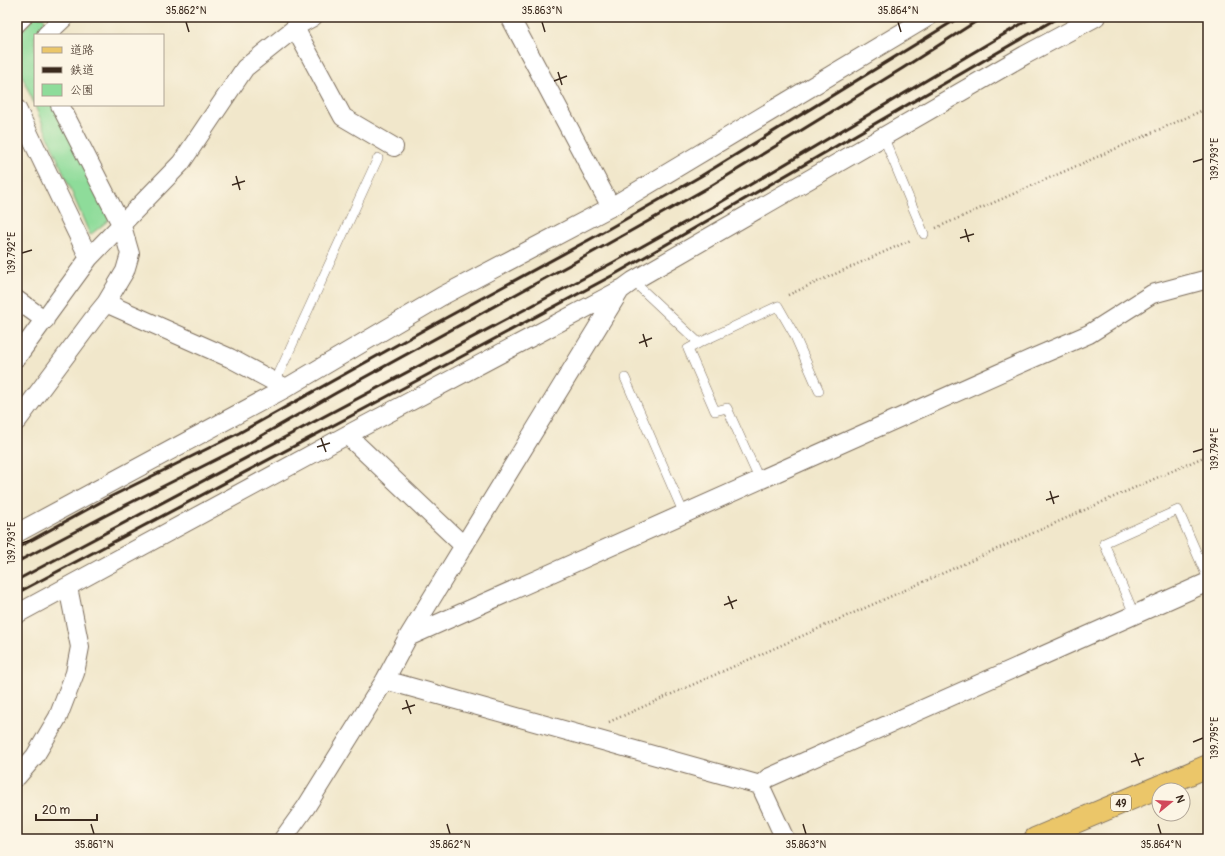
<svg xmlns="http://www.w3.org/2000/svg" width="1225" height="856" font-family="Pangolin,'Klee One',sans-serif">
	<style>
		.green { fill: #8edc9a; stroke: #64835c }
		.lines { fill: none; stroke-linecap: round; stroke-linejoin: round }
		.lane-casing { stroke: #7b6c5b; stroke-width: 10 }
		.street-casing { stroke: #7b6c5b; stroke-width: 20 }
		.primary-casing { stroke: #7b6c5b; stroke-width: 24 }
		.path { stroke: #7b6c5b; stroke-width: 2.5; stroke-dasharray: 1 3; stroke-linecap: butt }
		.lane { stroke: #fff; stroke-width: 9 }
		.street { stroke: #fff; stroke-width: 18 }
		.primary { stroke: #ebc669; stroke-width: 22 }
		.rail { stroke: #3b2a1e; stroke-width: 3 }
		.ticks { fill: none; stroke: #3b2a1e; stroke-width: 1.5 }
		.labels { text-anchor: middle; stroke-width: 3; stroke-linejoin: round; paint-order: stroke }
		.shield { fill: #fcf5e5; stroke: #75675a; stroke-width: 1 }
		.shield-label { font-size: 10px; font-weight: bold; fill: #3b2a1e }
		.neatline { fill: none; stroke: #3b2a1e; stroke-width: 1.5 }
		.ticks-label { font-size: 10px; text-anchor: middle; fill: #3b2a1e }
	</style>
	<rect width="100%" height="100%" fill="#fcf5e5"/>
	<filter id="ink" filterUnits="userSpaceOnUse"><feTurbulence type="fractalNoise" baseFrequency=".025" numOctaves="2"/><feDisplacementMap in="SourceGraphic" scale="8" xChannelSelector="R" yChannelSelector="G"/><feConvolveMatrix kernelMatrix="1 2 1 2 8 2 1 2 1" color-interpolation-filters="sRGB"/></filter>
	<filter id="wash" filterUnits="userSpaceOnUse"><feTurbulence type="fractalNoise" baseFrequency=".012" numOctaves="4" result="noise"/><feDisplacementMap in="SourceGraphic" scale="16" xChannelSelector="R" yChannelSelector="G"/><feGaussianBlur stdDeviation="0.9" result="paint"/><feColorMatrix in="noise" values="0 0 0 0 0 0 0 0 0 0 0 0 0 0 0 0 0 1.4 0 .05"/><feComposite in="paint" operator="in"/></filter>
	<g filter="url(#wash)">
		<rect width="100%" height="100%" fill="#f1e7cb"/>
		<!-- green -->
		<path class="green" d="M35 17H43L45 19 39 35H35V105H63L109 220 90 235 17 64V36Z"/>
	</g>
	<g filter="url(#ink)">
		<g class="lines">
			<defs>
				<path id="lane" d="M883 136 924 234
					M633 281 699 343 688 349 715 411 727 408 760 481
					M699 343 778 306 794 334 819 391
					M625 378 684 514
					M275 382 378 158
					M1134 614 1104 543 1178 510 1208 579"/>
				<path id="street" d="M510 17 611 207
					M17 23 23 17
					M295 28 343 117 394 147
					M46 35 65 17
					M17 109 89 258
					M17 300 45 320
					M106 303 230 358 286 388
					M17 357 89 258 181 163 245 68 300 24 313 17
					M17 421 93 319 106 303 125 271 130 254 122 226 60 105
					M347 435 464 546
					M17 533 286 388 442 296 611 207 928 17
					M17 614 347 435 622 289 633 281 1025 55 1096 17
					M408 637 1031 359 1089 334 1152 294 1208 279
					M385 680 760 785 785 839
					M17 777 35 756 58 717 75 673 80 647 68 587
					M760 785 768 778 1208 582
					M283 839 306 807 385 680 408 637 621 289"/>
				<path id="primary" d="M1035 839 1208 766"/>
			</defs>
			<!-- lane casing -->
			<use href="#lane" class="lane-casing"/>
			<!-- street casing -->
			<use href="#street" class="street-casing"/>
			<!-- primary casing -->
			<use href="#primary" class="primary-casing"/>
			<!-- path -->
			<path class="path" d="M936 228 1208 108
				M788 295 911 240
				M609 722 1208 455"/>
			<!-- lane -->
			<use href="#lane" class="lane"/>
			<!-- street -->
			<use href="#street" class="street"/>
			<!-- primary -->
			<use href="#primary" class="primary"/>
			<!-- rail -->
			<path class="rail" d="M17 548 110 497 239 433 429 327 596 236 701 176 960 17
				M17 562 116 510 245 445 336 393 604 246 709 187 903 68 983 17
				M17 580 614 262 716 205 1033 17
				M17 593 351 416 617 273 1059 17"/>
		</g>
	</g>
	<!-- ticks -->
	<path class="ticks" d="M186 22 189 32M542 22 545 32M898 22 901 32M558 72 562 85M554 81 567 76M1193 162 1203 159M236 176 240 190M232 185 245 181M965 229 969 242M960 238 974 234M22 253 32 250M643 334 647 347M639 343 652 338M321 438 326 452M317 447 330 443M1193 452 1203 449M1050 491 1054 504M1046 500 1059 496M22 543 32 540M728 596 733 609M724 605 737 600M406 700 411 714M402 709 415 705M1193 742 1203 738M1135 753 1140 766M1131 762 1144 758M91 824 94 834M447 824 450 834M803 824 806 834M1158 824 1161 834"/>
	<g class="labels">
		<!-- shield labels -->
		<rect class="shield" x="1111" y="795" width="20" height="16" rx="3"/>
		<g class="shield-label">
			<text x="1121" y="807">49</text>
		</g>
	</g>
	<!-- margin -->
	<rect width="1225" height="856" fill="none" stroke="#fcf5e5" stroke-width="44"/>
	<!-- legend -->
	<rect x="34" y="34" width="130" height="72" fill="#fcf5e5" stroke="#afa495"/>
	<rect x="42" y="47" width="20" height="6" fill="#ebc669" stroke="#afa495"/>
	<text x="70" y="54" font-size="12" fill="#3b2a1e">道路</text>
	<rect x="42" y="67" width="20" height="6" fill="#3b2a1e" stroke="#afa495"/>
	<text x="70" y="74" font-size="12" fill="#3b2a1e">鉄道</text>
	<rect x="42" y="84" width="20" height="12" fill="#8edc9a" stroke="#afa495"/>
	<text x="70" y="94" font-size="12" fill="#3b2a1e">公園</text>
	<!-- north arrow -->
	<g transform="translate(1171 802) rotate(72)"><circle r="19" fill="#fcf5e5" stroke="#afa495"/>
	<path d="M0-3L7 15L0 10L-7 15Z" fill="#d1495b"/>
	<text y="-6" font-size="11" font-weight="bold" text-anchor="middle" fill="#3b2a1e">N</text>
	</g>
	<!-- scale -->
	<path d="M36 814v6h61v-6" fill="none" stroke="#3b2a1e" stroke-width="2"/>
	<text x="42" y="814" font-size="12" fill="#3b2a1e" stroke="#fcf5e5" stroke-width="3" paint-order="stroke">20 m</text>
	<rect x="22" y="22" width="1181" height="812" class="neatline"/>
	<g class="ticks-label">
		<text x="186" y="14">35.862°N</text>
		<text x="542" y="14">35.863°N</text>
		<text x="898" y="14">35.864°N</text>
		<text transform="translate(1214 159) rotate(-90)" y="4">139.793°E</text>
		<text transform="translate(11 253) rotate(-90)" y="4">139.792°E</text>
		<text transform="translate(1214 449) rotate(-90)" y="4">139.794°E</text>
		<text transform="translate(11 543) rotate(-90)" y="4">139.793°E</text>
		<text transform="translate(1214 738) rotate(-90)" y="4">139.795°E</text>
		<text x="94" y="848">35.861°N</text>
		<text x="450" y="848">35.862°N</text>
		<text x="806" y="848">35.863°N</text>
		<text x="1161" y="848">35.864°N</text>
	</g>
</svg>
